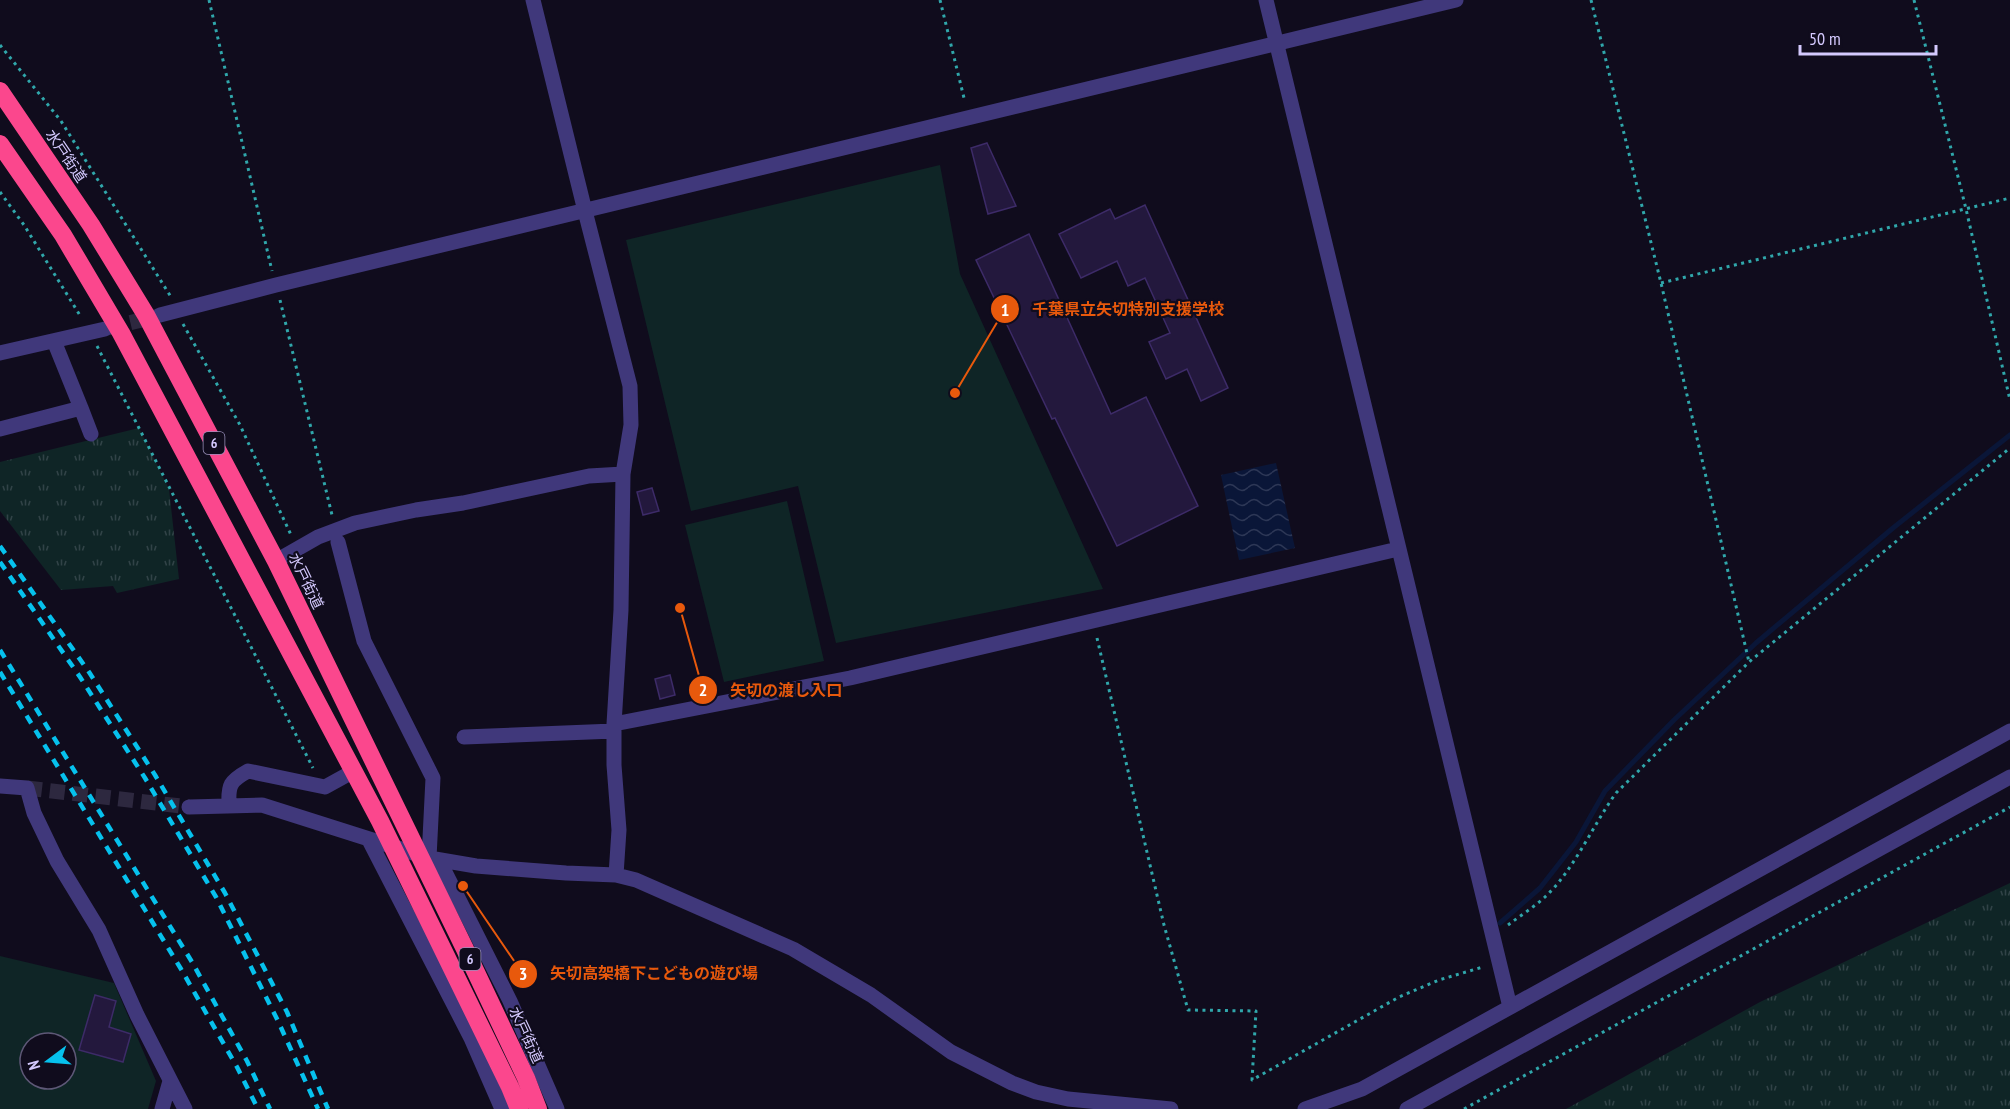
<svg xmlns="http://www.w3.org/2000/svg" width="2010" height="1109" font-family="'PT Sans Narrow','Noto Sans JP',sans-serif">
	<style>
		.grass { fill: url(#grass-tufts) }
		.green { fill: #0f2526; fill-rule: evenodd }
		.water { fill: url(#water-waves) }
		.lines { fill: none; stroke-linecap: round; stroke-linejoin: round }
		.stream { stroke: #0a1638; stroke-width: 5 }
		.building { fill: #23183d; stroke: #3d2b68; stroke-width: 1.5 }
		.minor-tunnel { stroke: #2d283f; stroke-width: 15; stroke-dasharray: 15 8; stroke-linecap: butt }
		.path { stroke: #30a7ab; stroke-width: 3; stroke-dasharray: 3 4.5; stroke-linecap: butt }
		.minor { stroke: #40387b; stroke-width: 15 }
		.highway { stroke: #fb478d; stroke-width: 18 }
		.rail { stroke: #06c1ed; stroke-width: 4.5; stroke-dasharray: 9 8; stroke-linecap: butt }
		.labels { text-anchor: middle; stroke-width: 4.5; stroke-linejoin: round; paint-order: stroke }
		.shield { fill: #100c1d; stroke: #9990ba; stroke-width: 1.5 }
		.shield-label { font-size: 14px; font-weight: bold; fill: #d4c9fe }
		.street-label { font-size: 15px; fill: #d4c9fe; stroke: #100c1d }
		.leader { fill: none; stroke: #e8590c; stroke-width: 2 }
		.callout-dot { fill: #e8590c; stroke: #100c1d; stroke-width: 2 }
		.mark-label { font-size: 18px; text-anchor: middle; font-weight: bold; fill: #fff }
		.callout-label { font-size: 16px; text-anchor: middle; font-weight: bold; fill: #e8590c; stroke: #100c1d; stroke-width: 4.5; stroke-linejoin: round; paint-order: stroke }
	</style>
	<defs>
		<pattern id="grass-tufts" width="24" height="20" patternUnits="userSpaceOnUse" patternTransform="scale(1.5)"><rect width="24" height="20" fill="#0f2526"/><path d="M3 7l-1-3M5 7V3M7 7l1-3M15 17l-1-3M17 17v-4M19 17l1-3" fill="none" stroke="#314347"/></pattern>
		<pattern id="water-waves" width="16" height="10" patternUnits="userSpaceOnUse" patternTransform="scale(1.5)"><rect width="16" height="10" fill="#0a1638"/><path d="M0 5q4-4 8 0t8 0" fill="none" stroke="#2d3756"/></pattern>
	</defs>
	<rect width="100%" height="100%" fill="#100c1d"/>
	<!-- grass -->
	<path class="grass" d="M139 428 169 489 179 579 117 593 113 586 61 590 0 511V462Z
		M2010 883V1109H1566L1760 1002Z"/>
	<!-- green -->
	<path class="green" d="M940 165 960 274 1103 589 836 643 798 486 691 511 626 240Z
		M787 501 824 661 724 682 685 525Z
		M0 956 114 983 156 1081 148 1109H0ZM30 1043H66V1079H30Z"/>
	<!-- water -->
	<path class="water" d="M1276 463 1295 548 1239 560 1221 475Z"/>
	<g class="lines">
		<!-- stream -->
		<path class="stream" d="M1500 923 1540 888 1576 842 1605 791 1674 720 1756 643 1893 528 2010 435"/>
	</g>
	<!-- building -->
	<path class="building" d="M987 143 1016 206 988 214 971 148Z
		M1145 205 1228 388 1201 401 1187 369 1166 379 1149 342 1170 333 1145 278 1128 286 1117 261 1081 278 1059 234 1110 209 1115 219Z
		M1029 234 1111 414 1146 397 1198 506 1117 546 1055 418 1052 419 976 260Z
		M652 488 659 511 643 515 637 492Z
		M670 675 675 695 660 699 655 679Z
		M95 995 116 1001 109 1027 131 1034 123 1062 79 1050Z"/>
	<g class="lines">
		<!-- minor-tunnel -->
		<path class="minor-tunnel" d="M108 328 158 316
			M27 788 189 807"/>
		<!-- path -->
		<path class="path" d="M209 0 272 271
			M940 0 965 102
			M1591 0 1661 283 1749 662
			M1914 0 1966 209 2010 400
			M0 45 61 121 171 297
			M0 192 24 225 81 317
			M1661 283 2010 198
			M280 300 332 515
			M183 324 240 425 291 535
			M97 346 313 768
			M1097 638 1164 925 1188 1010 1256 1011 1252 1080 1399 997 1439 980 1483 967
			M1508 925C1520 916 1534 907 1545 897 1574 870 1593 825 1616 793L1749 662 2010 448
			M1464 1109 2010 807"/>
		<!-- minor -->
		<path class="minor" d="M533 0 585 211 630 386 631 425 623 474 621 610 614 724V765L619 830 616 875
			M1266 0 1510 1007
			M160 315 276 285 1456 0
			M0 353 105 329
			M81 408 91 434
			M0 429 81 408 54 341
			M338 542 364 641 433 778 429 858
			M276 561 318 537 355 523 416 510 463 503 589 476 623 474
			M614 724 850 678 1398 549
			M464 737 614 731
			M0 786 27 788 34 813 57 861 99 930 137 1015 185 1109
			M229 805C228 785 230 781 248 771L325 787 354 771
			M189 807 262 805 429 858 476 866 566 873 616 875 636 880 793 949 871 995 951 1052 1012 1083 1036 1092 1068 1099 1171 1109
			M369 840 471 1038 502 1109
			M439 860 510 1001 557 1109
			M162 1109 170 1081
			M1305 1109 1362 1089 2010 731
			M1407 1109 2010 777"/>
		<!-- highway -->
		<path class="highway" d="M0 91 91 225 146 315 276 561 464 947 526 1078 538 1109
			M0 144 63 235 121 333 380 821 510 1087 519 1109"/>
		<!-- rail -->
		<path class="rail" d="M0 546 89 672 155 775 225 893 287 1012 328 1109
			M0 562 80 677 145 778 216 897 278 1021 318 1109
			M0 650 192 962 247 1061 270 1109
			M0 672 181 969 237 1067 258 1109"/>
	</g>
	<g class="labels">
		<!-- shield labels -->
		<g class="shield">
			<rect x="203.5" y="432" width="21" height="22" rx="4.5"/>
			<rect x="459.5" y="948" width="21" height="22" rx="4.5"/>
		</g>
		<g class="shield-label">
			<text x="214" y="448">6</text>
			<text x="470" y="964">6</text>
		</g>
		<!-- street labels -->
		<g class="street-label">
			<text transform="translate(66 156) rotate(56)" y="5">水戸街道</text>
			<text transform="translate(306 581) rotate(64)" y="5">水戸街道</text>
			<text transform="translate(526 1035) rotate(65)" y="5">水戸街道</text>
		</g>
	</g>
	<!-- callouts -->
	<path class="leader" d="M955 393L1005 309M680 608L703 690M463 886L523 974"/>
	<g class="callout-dot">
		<circle cx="955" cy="393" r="6"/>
		<circle cx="680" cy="608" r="6"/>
		<circle cx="463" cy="886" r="6"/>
		<circle cx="1005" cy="309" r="15"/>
		<circle cx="703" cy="690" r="15"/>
		<circle cx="523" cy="974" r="15"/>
	</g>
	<g class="mark-label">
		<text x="1005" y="316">1</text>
		<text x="703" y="696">2</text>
		<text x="523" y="980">3</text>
	</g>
	<g class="callout-label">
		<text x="1128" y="315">千葉県立矢切特別支援学校</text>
		<text x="786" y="696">矢切の渡し入口</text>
		<text x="654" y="979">矢切高架橋下こどもの遊び場</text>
	</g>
	<!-- north arrow -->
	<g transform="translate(48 1061) rotate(254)"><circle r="28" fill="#100c1d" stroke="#5e5877" stroke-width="1.5"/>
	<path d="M0-4.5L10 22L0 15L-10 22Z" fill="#06c1ed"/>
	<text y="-9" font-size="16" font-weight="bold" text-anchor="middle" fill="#d4c9fe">N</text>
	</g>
	<!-- scale -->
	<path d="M1800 45v9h136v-9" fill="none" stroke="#d4c9fe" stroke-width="3"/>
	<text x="1809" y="45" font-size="18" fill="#d4c9fe" stroke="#100c1d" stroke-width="4.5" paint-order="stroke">50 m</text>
</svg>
